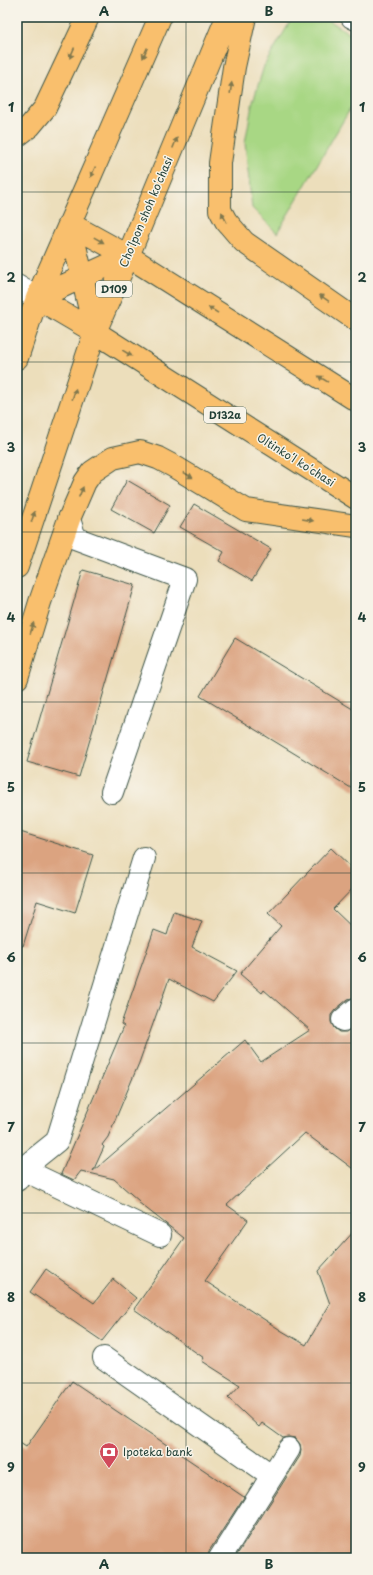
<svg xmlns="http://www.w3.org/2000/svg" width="373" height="1575" font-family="'Playpen Sans',sans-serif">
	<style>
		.green { fill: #a8d784; stroke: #648a5c }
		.building { fill: #dba380 }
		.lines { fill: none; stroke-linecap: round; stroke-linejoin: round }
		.minor-casing { stroke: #3e5548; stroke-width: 24 }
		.major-casing { stroke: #3e5548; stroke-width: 24 }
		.minor { stroke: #fff; stroke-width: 22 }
		.major { stroke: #f9bf6d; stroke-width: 22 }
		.oneway { fill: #81784e }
		.grid { fill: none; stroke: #1f3d34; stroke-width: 1; stroke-opacity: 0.55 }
		.labels { text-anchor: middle; stroke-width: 3; stroke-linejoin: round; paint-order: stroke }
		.shield { fill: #f7f3e8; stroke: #60746a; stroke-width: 1 }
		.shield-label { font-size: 10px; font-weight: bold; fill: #1f3d34 }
		.street-label { font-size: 11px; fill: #1f3d34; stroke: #f7f3e8 }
		.poi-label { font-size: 11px; fill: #1f3d34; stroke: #f7f3e8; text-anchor: start }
		.neatline { fill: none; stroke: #1f3d34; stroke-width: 1.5 }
		.grid-label { font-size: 13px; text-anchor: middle; font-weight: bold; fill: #1f3d34 }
	</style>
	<rect width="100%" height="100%" fill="#f7f3e8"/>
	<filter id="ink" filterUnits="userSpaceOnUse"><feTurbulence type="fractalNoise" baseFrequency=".025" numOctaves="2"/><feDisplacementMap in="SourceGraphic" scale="8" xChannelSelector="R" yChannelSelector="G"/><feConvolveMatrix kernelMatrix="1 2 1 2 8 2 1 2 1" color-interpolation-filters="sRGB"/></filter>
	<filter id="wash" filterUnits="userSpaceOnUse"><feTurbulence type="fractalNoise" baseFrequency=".012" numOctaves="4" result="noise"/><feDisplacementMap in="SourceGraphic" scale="16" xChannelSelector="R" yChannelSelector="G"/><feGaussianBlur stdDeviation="0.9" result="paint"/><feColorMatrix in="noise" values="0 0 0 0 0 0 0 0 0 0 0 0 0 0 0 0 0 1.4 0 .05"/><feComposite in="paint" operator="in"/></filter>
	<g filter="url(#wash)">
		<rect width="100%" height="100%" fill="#ecdebb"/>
		<!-- green -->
		<path class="green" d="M293 17H324L356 38V99L277 233 252 208 245 143 252 105 264 66Z"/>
		<g id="blocks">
			<!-- building -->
			<path class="building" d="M127 480 170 505 154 533 111 509Z
				M194 504 271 549 252 581 219 561 224 552 180 527Z
				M83 570 135 585 79 777 27 762Z
				M235 638 356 711V791L200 696Z
				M17 831 93 855 75 913 37 901 23 946 17 945Z
				M331 848 356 872V885L333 909 356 931V997L348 999 335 1010 331 1015V1022L334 1028 339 1032H346L356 1025V1171L305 1133 227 1205 248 1220 205 1281 282 1331 306 1345 330 1304 318 1271 356 1229V1558H235L300 1456 301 1450 300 1444 295 1438 289 1437 283 1438 262 1423 259 1427 228 1398 240 1385 202 1361 204 1358 134 1309 184 1238 138 1202 139 1201 114 1179 81 1171 74 1180 61 1174 124 1026 121 1024 154 930 167 935 174 912 202 921 192 947 237 971 213 1002 169 979 139 1063 108 1137 102 1145 104 1147 93 1171 245 1040 261 1062 310 1030 264 990 262 993 240 974 281 926 268 914Z
				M46 1269 94 1303 113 1279 136 1298 102 1341 30 1292Z
				M72 1381 244 1497 209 1551 208 1558H29L17 1550V1441L26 1447Z"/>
		</g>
	</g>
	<g filter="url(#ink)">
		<use href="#blocks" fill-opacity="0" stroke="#3e5548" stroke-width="1"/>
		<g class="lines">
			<defs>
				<path id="minor" d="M352 17 356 19
					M17 286 37 298
					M69 519 75 538 185 579 112 792
					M343 1020 356 1009
					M22 1169 57 1141 144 858
					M17 1180 22 1169 160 1235
					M104 1358 271 1475
					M220 1558 289 1449"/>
				<path id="major" d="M245 17 234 67 220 163V210L226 221 244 242 356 320
					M17 136 30 126 45 108 88 17
					M70 224 128 256 356 400
					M70 224 95 332
					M37 298 95 332 356 498
					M37 298 128 256
					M17 358 37 298 160 17
					M17 567 95 332 128 256 227 17
					M17 678 40 602 69 519 85 482 92 472 113 458 140 452 158 458 175 467 246 510 356 526"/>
			</defs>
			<!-- minor casing -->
			<use href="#minor" class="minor-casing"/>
			<!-- major casing -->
			<use href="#major" class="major-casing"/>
			<!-- minor -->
			<use href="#minor" class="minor"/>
			<!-- major -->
			<use href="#major" class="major"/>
		</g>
		<!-- one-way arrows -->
		<defs><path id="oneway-solid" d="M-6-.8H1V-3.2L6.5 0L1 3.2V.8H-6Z"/></defs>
		<g class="oneway">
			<use href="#oneway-solid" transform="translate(72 53) rotate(114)"/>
			<use href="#oneway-solid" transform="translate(145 53) rotate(113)"/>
			<use href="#oneway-solid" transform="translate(231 88) rotate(-82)"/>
			<use href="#oneway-solid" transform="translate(175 143) rotate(-68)"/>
			<use href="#oneway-solid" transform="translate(93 172) rotate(114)"/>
			<use href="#oneway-solid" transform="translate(224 217) rotate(-116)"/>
			<use href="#oneway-solid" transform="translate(99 240) rotate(29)"/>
			<use href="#oneway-solid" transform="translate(324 298) rotate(-146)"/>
			<use href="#oneway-solid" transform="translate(213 310) rotate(-148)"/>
			<use href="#oneway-solid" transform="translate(127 353) rotate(32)"/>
			<use href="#oneway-solid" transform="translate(323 379) rotate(-148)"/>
			<use href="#oneway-solid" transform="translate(74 394) rotate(-72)"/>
			<use href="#oneway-solid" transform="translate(188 475) rotate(31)"/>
			<use href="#oneway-solid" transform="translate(81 492) rotate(-67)"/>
			<use href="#oneway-solid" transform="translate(33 517) rotate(-72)"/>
			<use href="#oneway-solid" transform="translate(308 520) rotate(9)"/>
			<use href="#oneway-solid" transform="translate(32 628) rotate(-73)"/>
		</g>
	</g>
	<!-- grid -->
	<path class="grid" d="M186 17V1558M17 192H356M17 362H356M17 532H356M17 702H356M17 873H356M17 1043H356M17 1213H356M17 1383H356"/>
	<!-- icons -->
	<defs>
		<symbol id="bank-pin" viewBox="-11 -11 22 30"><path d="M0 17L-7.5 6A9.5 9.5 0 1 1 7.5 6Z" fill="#d1495b" stroke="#f7f3e8"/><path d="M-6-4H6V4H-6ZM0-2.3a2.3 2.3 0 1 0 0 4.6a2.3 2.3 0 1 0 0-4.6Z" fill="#fff"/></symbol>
	</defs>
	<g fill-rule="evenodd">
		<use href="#bank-pin" x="98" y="1441" width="22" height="30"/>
	</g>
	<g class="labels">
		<!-- shield labels -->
		<g class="shield">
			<rect x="96" y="281" width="36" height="16" rx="3"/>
			<rect x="204" y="407" width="42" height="16" rx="3"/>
		</g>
		<g class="shield-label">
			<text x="114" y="293">D109</text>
			<text x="225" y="419">D132a</text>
		</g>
		<!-- street labels -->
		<g class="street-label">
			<text transform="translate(146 212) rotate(-67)" y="4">Choʻlpon shoh koʻchasi</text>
			<text transform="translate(296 460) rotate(32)" y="4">Oltinkoʻl koʻchasi</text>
		</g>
		<!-- poi labels -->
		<g class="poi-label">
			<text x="123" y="1456">Ipoteka bank</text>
		</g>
	</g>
	<!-- margin -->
	<rect width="373" height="1575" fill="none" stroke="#f7f3e8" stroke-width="44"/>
	<rect x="22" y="22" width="329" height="1531" class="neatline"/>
	<g class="grid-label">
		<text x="104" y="16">A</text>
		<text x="269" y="16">B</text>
		<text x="11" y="112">1</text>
		<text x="362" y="112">1</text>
		<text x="11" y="282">2</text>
		<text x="362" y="282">2</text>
		<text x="11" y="452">3</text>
		<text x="362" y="452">3</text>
		<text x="11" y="622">4</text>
		<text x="362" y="622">4</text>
		<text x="11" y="792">5</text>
		<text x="362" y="792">5</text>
		<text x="11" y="962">6</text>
		<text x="362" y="962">6</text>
		<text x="11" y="1132">7</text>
		<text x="362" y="1132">7</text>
		<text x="11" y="1302">8</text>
		<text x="362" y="1302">8</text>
		<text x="11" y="1472">9</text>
		<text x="362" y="1472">9</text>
		<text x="104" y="1569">A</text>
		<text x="269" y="1569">B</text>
	</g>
</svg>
